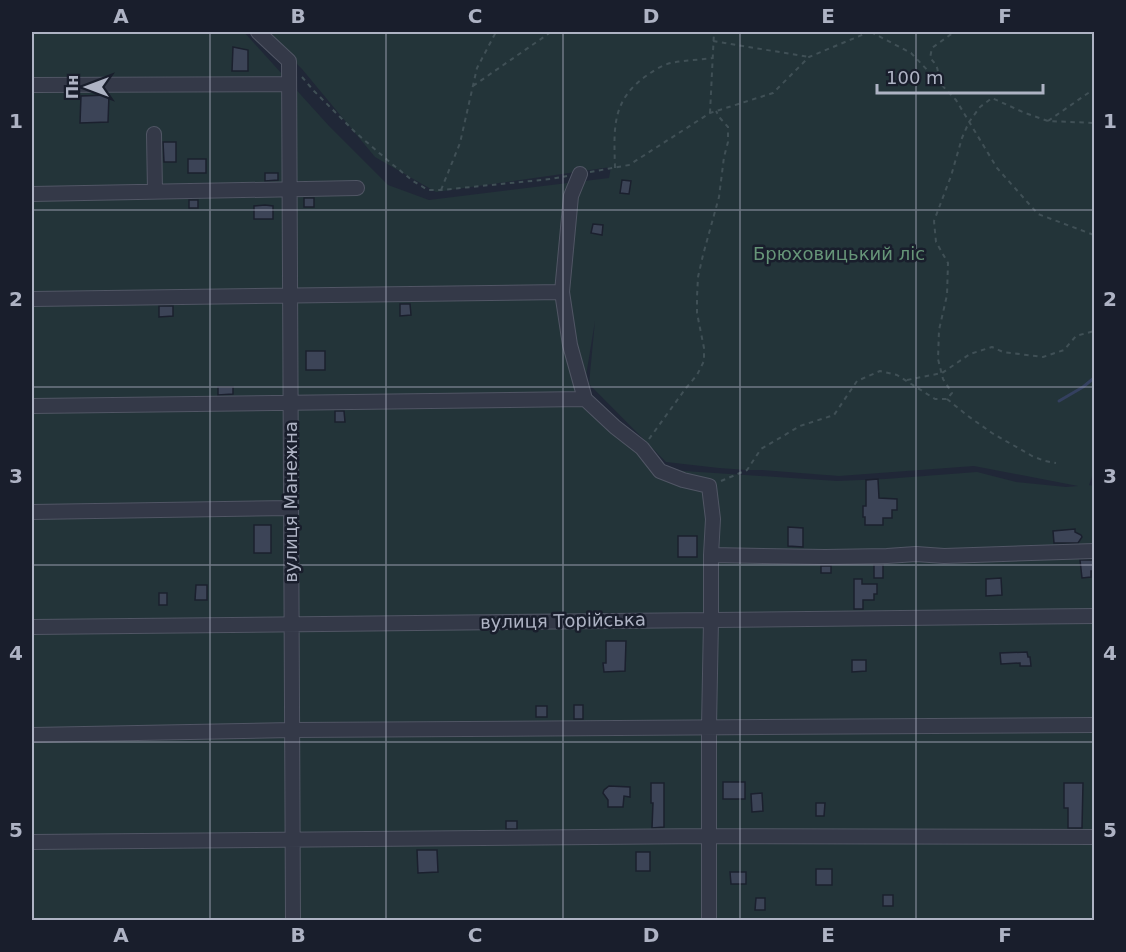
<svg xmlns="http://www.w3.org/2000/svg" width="1126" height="952" font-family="'DejaVu Sans',sans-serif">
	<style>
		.green { fill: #233439; fill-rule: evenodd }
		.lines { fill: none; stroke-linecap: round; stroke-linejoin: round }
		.stream { stroke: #34405f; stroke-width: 3 }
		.building { fill: #3c4457; stroke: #1b202e; stroke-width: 1.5 }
		.minor-casing { stroke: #515665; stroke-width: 16 }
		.path { stroke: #405056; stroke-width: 2; stroke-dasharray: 4.5 4.5; stroke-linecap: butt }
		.minor { stroke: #343948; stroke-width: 14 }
		.grid { fill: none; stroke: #aeb3c4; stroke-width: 1.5; stroke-opacity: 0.55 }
		.labels { text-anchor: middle; stroke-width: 5; stroke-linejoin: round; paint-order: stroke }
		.park-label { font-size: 18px; fill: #669578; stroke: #191e2c }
		.street-label { font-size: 18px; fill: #aeb3c4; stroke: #191e2c }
		.neatline { fill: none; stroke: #aeb3c4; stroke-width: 2 }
		.grid-label { font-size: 20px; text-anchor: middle; font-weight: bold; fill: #aeb3c4 }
	</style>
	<rect width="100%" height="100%" fill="#202737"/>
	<!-- green -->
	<path class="green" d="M32 32H244L329 126 388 185 429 200 609 178 611 167 436 192 375 157 302 69 265 32H1094V471L1089 485 1094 486V920H32ZM595 321 589 384 666 462 719 468 747 470H761L839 476 974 466 1078 486 1066 487 1016 482 977 472 885 479 837 481 669 470 584 388Z"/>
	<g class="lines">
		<!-- stream -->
		<path class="stream" d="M1059 401 1083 387 1094 378"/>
	</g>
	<!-- building -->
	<path class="building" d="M233 47 248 50V71H232Z
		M109 95 108 122 80 123 81 96Z
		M163 142H176V162H164Z
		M188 159H206V173H188Z
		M265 173H278V180L265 181Z
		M622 180 631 181 629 194 620 193Z
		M304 198H314V207H304Z
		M189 200H198V208H189Z
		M265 205 273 206V219H254V206Z
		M593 224 603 225 602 235 591 233Z
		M400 304H410L411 315 400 316Z
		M159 306H173V316L159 317Z
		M306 351H325V370H306Z
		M218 387H233V394L218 395Z
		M335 411H344L345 422H335Z
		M878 479 879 498 897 499V510H892V518H883V525H865V517H863V506H866V480Z
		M254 525H271V553H254Z
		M788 527 803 528V547L788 546Z
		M1075 529V532L1081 535 1082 537 1078 543H1054L1053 531Z
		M678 536H697V557H678Z
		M1080 560H1095L1094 571H1091V577L1082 578Z
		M874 565H883V578H874Z
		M821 566H831V573H821Z
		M1001 578 1002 595 986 596V579Z
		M854 579H862V584H877V594H874V600H863V609H854Z
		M196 585H207V600H195Z
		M159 593H167V605H159Z
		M606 641H626L625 671 604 672 603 663H606Z
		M1027 652 1028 657H1030L1031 666H1020V663L1001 664 1000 653Z
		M852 660H866V671L852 672Z
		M574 705H583V719H574Z
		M536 706H547V717H536Z
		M723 782H745V799H723Z
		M651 783H664V827L652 828 653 803H651Z
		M1064 783H1083L1082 828H1068V808H1064Z
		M609 786 630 787V797L624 796 623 807H608V800L603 793 604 790Z
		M762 793 763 811 752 812 751 794Z
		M816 803H825L824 816H816Z
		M506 821H517V829H506Z
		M417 850H437L438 872 418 873Z
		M636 852H650V871H636Z
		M816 869H832V885H816Z
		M730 872H746V884H731Z
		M883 895H893V906H883Z
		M756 898H765V910H755Z"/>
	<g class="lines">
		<defs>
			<path id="minor" d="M258 32 289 61 293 920
				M32 85 289 84
				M154 134 155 191
				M580 174 571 196 562 292 570 345 585 399 615 427 642 448 660 471 683 480 709 486 713 519 711 555V620L709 727V920
				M32 194 357 188
				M32 299 562 292
				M32 406 585 399
				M32 512 291 508
				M711 555 825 557 887 556 916 554 944 556 1094 551
				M32 627 1094 616
				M32 735 292 730 1094 725
				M32 842 709 836 1094 837"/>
		</defs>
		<!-- minor casing -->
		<use href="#minor" class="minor-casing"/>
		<!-- path -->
		<path class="path" d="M871 32 911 53 956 100 997 168 1038 214 1094 235
			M953 32H961
			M713 41 809 57
			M302 77 314 91 355 132 392 164 413 181 428 190H441L551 179 567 176
			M936 80C940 70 937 65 930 58L932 48 954 32
			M473 86 551 32
			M710 113 714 32
			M1048 121 1094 89
			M615 168C614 129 611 101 646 76 653 71 662 65 671 63 684 60 699 60 713 58
			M590 172 629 165 710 113 773 93 809 57 869 32
			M441 190 460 143 477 68 496 32
			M907 380 942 373 970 354 992 347 1003 352 1043 357 1064 350 1076 336 1094 331
			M947 399 968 416 992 433 1032 456 1045 461 1056 463
			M649 439 686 388 697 375 704 361V348L697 313V297L698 277 703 255 719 197 724 157 728 142V127L720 118 716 111
			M721 481 747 470 761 449 800 426 834 415 857 381 880 371 897 375 935 399H947L952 393 943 379 938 359 939 330 947 295 948 263 936 242 934 221 951 176 962 138 969 122 980 107 992 98 1025 113 1048 121 1094 123"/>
		<!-- minor -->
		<use href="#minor" class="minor"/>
	</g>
	<!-- grid -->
	<path class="grid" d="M210 32V920M386 32V920M563 32V920M740 32V920M916 32V920M32 210H1094M32 387H1094M32 565H1094M32 742H1094"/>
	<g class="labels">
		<!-- park labels -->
		<g class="park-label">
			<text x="839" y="260">Брюховицький ліс</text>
		</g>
		<!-- street labels -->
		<g class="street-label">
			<text transform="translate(291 502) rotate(-90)" y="6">вулиця Манежна</text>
			<text transform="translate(563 621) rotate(-1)" y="6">вулиця Торійська</text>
		</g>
	</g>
	<!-- border -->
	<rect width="1126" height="952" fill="none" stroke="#191e2c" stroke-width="66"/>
	<!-- north arrow -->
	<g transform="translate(87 87) rotate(270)" stroke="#191e2c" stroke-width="4.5" paint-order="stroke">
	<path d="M0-4.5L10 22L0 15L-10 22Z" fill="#aeb3c4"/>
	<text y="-9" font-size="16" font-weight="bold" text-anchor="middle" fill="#aeb3c4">Пн</text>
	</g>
	<!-- scale -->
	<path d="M877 84v9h166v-9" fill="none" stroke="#aeb3c4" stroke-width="3"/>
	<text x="886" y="84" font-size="18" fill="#aeb3c4" stroke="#191e2c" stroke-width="4.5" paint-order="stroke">100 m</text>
	<rect x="33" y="33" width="1060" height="886" class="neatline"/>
	<g class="grid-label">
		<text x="121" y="23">A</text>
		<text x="298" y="23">B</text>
		<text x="475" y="23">C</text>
		<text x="651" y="23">D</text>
		<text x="828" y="23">E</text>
		<text x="1005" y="23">F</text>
		<text x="16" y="128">1</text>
		<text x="1110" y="128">1</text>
		<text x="16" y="306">2</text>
		<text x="1110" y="306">2</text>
		<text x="16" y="483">3</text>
		<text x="1110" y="483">3</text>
		<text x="16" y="660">4</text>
		<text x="1110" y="660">4</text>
		<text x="16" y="837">5</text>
		<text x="1110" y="837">5</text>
		<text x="121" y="942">A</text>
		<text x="298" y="942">B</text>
		<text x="475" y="942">C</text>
		<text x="651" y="942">D</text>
		<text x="828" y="942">E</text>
		<text x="1005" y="942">F</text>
	</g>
</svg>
